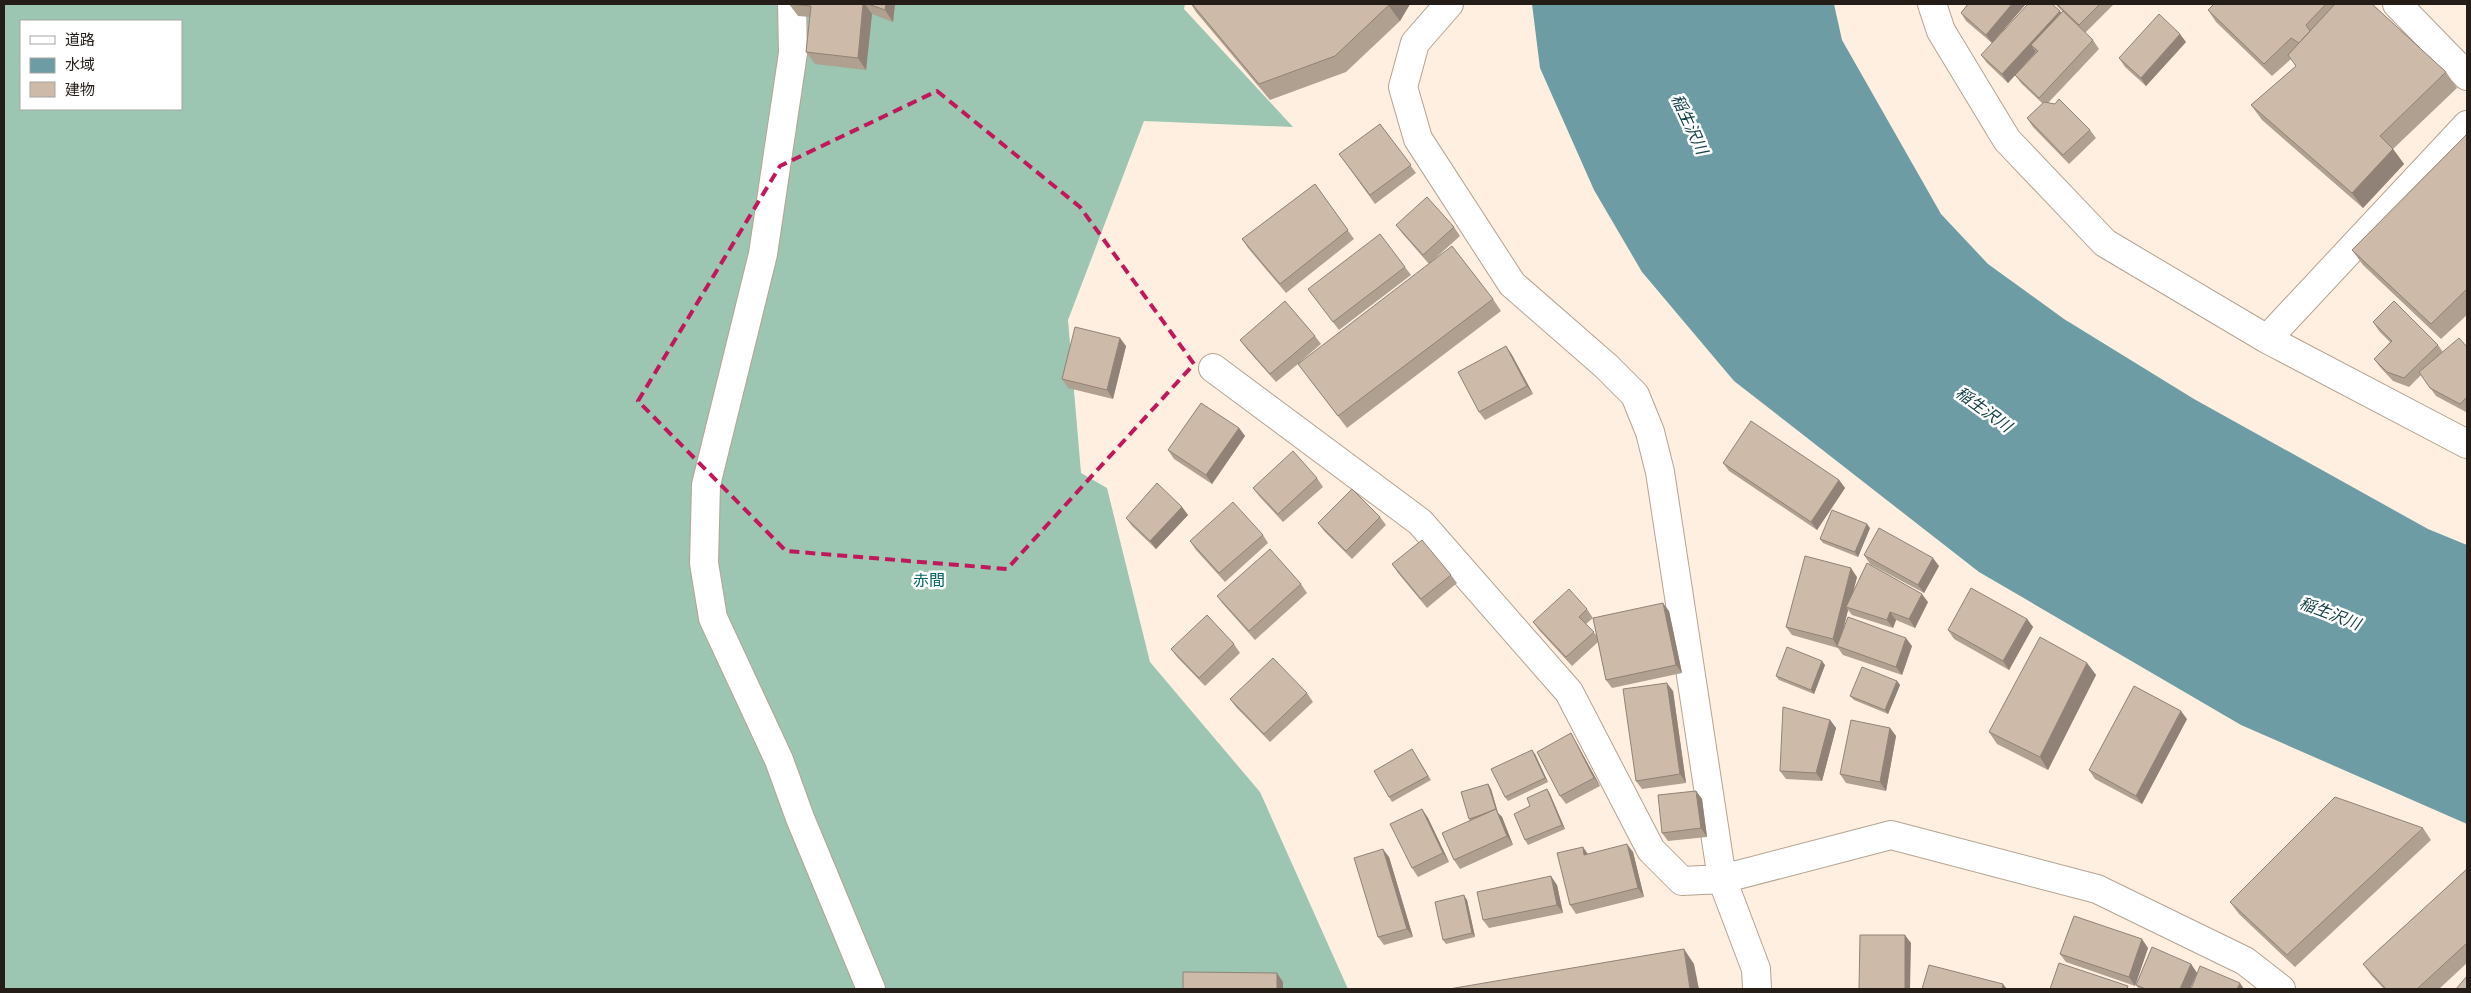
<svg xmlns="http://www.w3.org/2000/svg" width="2471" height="993" font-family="Ubuntu,'Noto Sans JP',sans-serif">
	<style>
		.forest { fill: #9cc5b2; fill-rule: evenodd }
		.water { fill: #6d9ca4 }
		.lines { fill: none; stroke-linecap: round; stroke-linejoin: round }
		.minor-casing { stroke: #b5a391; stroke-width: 30 }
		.minor { stroke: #fff; stroke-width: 28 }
		.wall { fill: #b0a090; fill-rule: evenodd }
		.shaded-wall { fill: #908276 }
		.building { fill: #cdbaa8; stroke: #908276 }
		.marked { fill: none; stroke: #c2185b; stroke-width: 4; stroke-dasharray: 10 6; stroke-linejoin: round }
		.labels { text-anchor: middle; stroke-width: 5; stroke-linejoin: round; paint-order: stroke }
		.water-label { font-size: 16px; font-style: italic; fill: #154148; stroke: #fff }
		.neighbourhood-label { font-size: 16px; fill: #006662; stroke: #fff }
	</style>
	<rect width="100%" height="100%" fill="#ffefe0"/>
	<!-- forest -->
	<path class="forest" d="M4 4H1185L1184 9 1293 127 1144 121 1068 320 1081 473 1107 488 1150 662 1260 792 1348 989H4ZM21 21H181V109H21Z"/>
	<!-- water -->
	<path class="water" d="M1532 4H1834L1842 40 1941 214 1988 264 2064 319 2194 399 2428 529 2467 545V824L2241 725 1979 572 1734 381 1642 272 1594 190 1540 68Z"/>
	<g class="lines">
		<defs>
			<path id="minor" d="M792 4 793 53 763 254 706 485 704 563 713 618 779 760 800 818 871 989
				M1449 4 1415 43 1403 87 1418 139 1512 284 1606 366 1635 395 1650 432 1660 472 1722 879 1756 969 1757 989
				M1932 4 1941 31 2007 140 2105 243 2267 339 2467 444
				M2397 4 2467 76
				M2267 339 2467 125
				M1213 368 1420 522 1569 692 1651 850 1682 881 1722 879 1891 835 2097 889 2245 961 2281 989"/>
		</defs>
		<!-- minor casing -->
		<use href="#minor" class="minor-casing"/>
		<!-- minor -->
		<use href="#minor" class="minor"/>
	</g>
	<!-- wall -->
	<path class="wall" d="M789 4H895L893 22 872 14 866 70 815 64 806 52 810 17 798 16Z
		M1191 4H1410L1400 21 1346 72 1270 100 1196 12Z
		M1968 4H2026L1992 43 1966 21 1961 13Z
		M2055 4H2114L2085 33 2093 40 2099 49 2048 103 2090 130 2096 138 2069 164 2033 127 2027 118 2043 104 2021 83 2015 75 2037 53 2036 52 2008 83 1987 63 1981 55 2061 13 2063 12Z
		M2214 4H2372L2446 72 2457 88 2393 149 2404 164 2363 208 2262 120 2251 105 2296 66 2291 59 2272 76 2216 22 2208 10Z
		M2186 42 2146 86 2125 67 2119 58Z
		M1380 124 1416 173 1375 204 1339 154Z
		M2467 134V315L2441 339 2363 265 2352 250Z
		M1315 184 1354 239 1286 293 1248 248 1242 239Z
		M1396 225 1454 227 1460 236 1429 264 1402 233Z
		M1405 267 1411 275 1339 330 1308 289Z
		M1493 299 1501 311 1347 428 1298 364 1276 382 1246 348 1240 340 1315 336 1321 344 1300 362Z
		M2373 322 2438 345 2443 352 2467 347V411L2466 412 2436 396 2421 375 2409 387 2393 381 2380 367 2374 359 2390 342 2379 331Z
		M1126 346 1113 399 1068 388 1062 379Z
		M1506 346 1512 355 1533 394 1485 420 1479 412Z
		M1239 428 1245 436 1212 484 1174 459 1168 450Z
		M1723 463 1839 480 1845 488 1817 530 1729 471Z
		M1317 478 1323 487 1283 522 1259 496 1253 488Z
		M1182 507 1188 515 1156 549 1132 526 1126 518Z
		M1380 517 1386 525 1352 559 1324 531 1318 523Z
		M1870 528 1858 557 1823 543 1820 539Z
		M1263 535 1268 543 1225 582 1196 550 1190 541Z
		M1864 555 1939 566 1924 593 1870 564Z
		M1392 564 1451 575 1457 583 1427 608 1398 573Z
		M1857 577 1853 592 1928 602 1915 628 1896 620 1893 628 1852 615 1848 610 1843 629 1912 646 1902 675 1843 655 1838 648 1792 635 1786 627Z
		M1301 584 1307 593 1255 640 1223 604 1217 596Z
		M1587 609 1593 618 1669 611 1682 673 1612 688 1606 680 1598 642 1572 666 1539 630 1533 622ZM1593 618 1597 636 1586 624Z
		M2027 619 2033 627 2009 670 1954 639 1948 630Z
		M1234 644 1240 653 1205 686 1177 657 1171 649Z
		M2087 663 2096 675 2048 770 1997 744 1989 732Z
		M1825 665 1814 694 1779 680 1776 676Z
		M1897 681 1900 685 1888 714 1854 700 1850 696Z
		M1673 691 1686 783 1642 789 1636 781Z
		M1307 693 1313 702 1270 742 1236 707 1230 699Z
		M2187 719 2142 804 2095 779 2089 770Z
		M1830 720 1836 728 1822 781 1786 779 1780 771Z
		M1890 728 1896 736 1886 791 1846 783 1840 774Z
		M1576 742 1600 786 1566 804 1560 796Z
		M1412 749 1431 780 1392 802 1389 797Z
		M1535 754 1548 782 1508 801 1505 797Z
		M1488 784 1491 789 1498 813 1502 817 1513 845 1460 869 1454 860 1470 820 1469 819Z
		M1547 789 1550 794 1565 829 1528 845 1525 840 1530 806Z
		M1696 791 1702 799 1707 837 1668 841 1662 833Z
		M1422 809 1428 818 1449 862 1418 877 1412 868Z
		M2423 828 2431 840 2295 967 2239 914 2230 902Z
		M1583 847 1588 854 1633 852 1644 897 1576 914 1570 905Z
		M1389 857 1413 937 1384 945 1378 937Z
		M2467 869V963L2439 989H2384L2372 976 2363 964Z
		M1557 885 1563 913 1489 928 1483 920Z
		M1467 900 1475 937 1446 944 1443 940Z
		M2148 948 2135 986 2066 962 2060 954Z
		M2191 964 2197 973 2190 989H2139L2136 985Z"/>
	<!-- shaded-wall -->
	<path class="shaded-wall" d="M863 4H865L872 14 866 70 858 58Z
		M886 4H895L893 22 885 10Z
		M1390 4H1410L1400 21 1389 6Z
		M2012 4H2026L1992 43 1986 35Z
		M2060 11 2066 20 2031 45 2036 52 2008 83 2002 74Z
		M2180 34 2186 42 2146 86 2141 78Z
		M2393 149 2404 164 2363 208 2352 193Z
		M1120 338 1126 346 1113 399 1107 390Z
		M1506 346 1512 355 1533 394 1527 386Z
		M1239 428 1245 436 1212 484 1206 475Z
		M1839 480 1845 488 1817 530 1811 522Z
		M1182 507 1188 515 1156 549 1150 541Z
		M1867 524 1870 528 1858 557 1855 552Z
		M1933 558 1939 566 1924 593 1918 585Z
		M1851 568 1857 577 1849 608 1846 607 1848 610 1839 647 1837 646 1838 648 1833 639Z
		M1922 594 1928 602 1915 628 1909 619Z
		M1663 603 1669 611 1682 673 1676 665Z
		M1890 612 1896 620 1893 628 1887 620Z
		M2027 619 2033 627 2009 670 2003 661Z
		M1906 638 1912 646 1902 675 1896 667Z
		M1822 661 1825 665 1814 694 1811 690Z
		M2087 663 2096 675 2048 770 2040 757Z
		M1897 681 1900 685 1888 714 1885 710Z
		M1667 683 1673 691 1686 783 1680 774Z
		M2181 711 2187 719 2142 804 2136 796Z
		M1830 720 1836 728 1822 781 1816 773Z
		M1890 728 1896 736 1886 791 1880 782Z
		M1571 733 1576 742 1600 786 1594 778Z
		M1532 750 1535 754 1548 782 1545 778Z
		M1488 784 1491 789 1498 813 1502 817 1513 845 1507 836 1496 811Z
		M1547 789 1550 794 1565 829 1562 825Z
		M1696 791 1702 799 1707 837 1701 828Z
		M1422 809 1428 818 1449 862 1443 853Z
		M1627 844 1633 852 1644 897 1638 888Z
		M1583 847 1588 855H1584Z
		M1383 849 1389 857 1413 937 1407 929Z
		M1551 876 1557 885 1563 913 1557 905Z
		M1464 895 1467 900 1475 937 1472 933Z
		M1905 935 1911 943 1910 989H1905Z
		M2142 939 2148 948 2135 986 2129 977Z
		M1684 949 1694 964 1699 989H1690Z
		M2191 964 2197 973 2190 989H2180Z
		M1277 973 1283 982V989H1277Z
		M2240 983 2244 989H2237Z
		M2003 984 2007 989H2002Z"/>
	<!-- building -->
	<path class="building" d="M789 4H863L858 58 806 52 811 6Z
		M868 4H886L885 10Z
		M1192 4H1390L1335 56 1259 84Z
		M1968 4H2012L1986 35 1961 13Z
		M2028 4H2052L2060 11 2002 74 1981 55Z
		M2057 4H2100L2079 25Z
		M2214 4H2326L2306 25 2310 31 2299 43 2291 38 2264 64 2208 10Z
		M2335 4H2372L2446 72 2380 136 2393 149 2352 193 2251 105 2296 66 2288 55Z
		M2063 11 2093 40 2039 98 2015 75 2038 51 2031 45Z
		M2159 14 2180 34 2141 78 2119 58Z
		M2059 99 2090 130 2063 155 2027 118 2044 102 2055 104Z
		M1380 124 1411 165 1370 195 1339 154Z
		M2467 134V289L2431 324 2352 250Z
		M1315 184 1348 230 1280 284 1242 239Z
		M1427 197 1454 227 1423 255 1396 225Z
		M1380 234 1405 267 1333 322 1308 289Z
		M1452 246 1493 299 1338 416 1298 364Z
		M1285 301 1315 336 1270 374 1240 340Z
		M2394 301 2438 345 2404 378 2387 372 2374 359 2392 341 2373 322Z
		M1075 327 1120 338 1107 390 1062 379Z
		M2459 338 2467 347V397L2460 404 2430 388 2419 372Z
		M1506 346 1527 386 1479 412 1458 372Z
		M1201 403 1239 428 1206 475 1168 450Z
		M1751 421 1839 480 1811 522 1723 463Z
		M1293 451 1317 478 1278 514 1253 488Z
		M1157 483 1182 507 1150 541 1126 518Z
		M1352 489 1380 517 1346 551 1318 523Z
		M1233 502 1263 535 1219 573 1190 541Z
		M1832 510 1867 524 1855 552 1820 539Z
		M1879 528 1933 558 1918 585 1864 555Z
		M1422 540 1451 575 1421 599 1392 564Z
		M1270 549 1301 584 1249 631 1217 596Z
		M1805 556 1851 568 1833 639 1786 627Z
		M1867 563 1922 594 1909 619 1890 612 1887 620 1846 607Z
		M1971 588 2027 619 2003 661 1948 630Z
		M1569 589 1587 609 1579 617 1594 632 1566 657 1533 622Z
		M1663 603 1676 665 1606 680 1593 618Z
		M1207 615 1234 644 1199 678 1171 649Z
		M1848 617 1906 638 1896 667 1837 646Z
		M2040 637 2087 663 2040 757 1989 732Z
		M1787 647 1822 661 1811 690 1776 676Z
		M1273 658 1307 693 1264 734 1230 699Z
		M1862 667 1897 681 1885 710 1850 696Z
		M1667 683 1680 774 1636 781 1623 689Z
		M2134 686 2181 711 2136 796 2089 770Z
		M1783 707 1830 720 1816 773 1780 771Z
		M1851 720 1890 728 1880 782 1840 774Z
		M1571 733 1594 778 1560 796 1537 752Z
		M1412 749 1428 776 1389 797 1374 771Z
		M1532 750 1545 778 1505 797 1491 769Z
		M1488 784 1496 809 1478 816 1469 819 1461 792Z
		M1547 789 1562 825 1525 840 1514 814 1530 806 1527 798Z
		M1696 791 1701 828 1662 833 1658 795Z
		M2335 797 2423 828 2287 955 2230 902Z
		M1422 809 1443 853 1412 868 1390 824Z
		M1496 809 1507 836 1454 860 1442 833Z
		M1627 844 1638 888 1570 905 1557 853 1583 847 1584 855Z
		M1383 849 1407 929 1378 937 1354 858Z
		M2467 869V943L2417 989H2386L2363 964Z
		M1551 876 1557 905 1483 920 1477 892Z
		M1464 895 1472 933 1443 940 1435 902Z
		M2074 916 2142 939 2129 977 2060 954Z
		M1860 935H1905V989H1859Z
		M2152 947 2191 964 2180 989H2146L2136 985Z
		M1684 949 1690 989H1449Z
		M2059 963 2128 986 2127 989H2050Z
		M1929 965 2003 984 2002 989H1922Z
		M2200 966 2240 983 2237 989H2191Z
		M1183 972 1277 973V989H1183Z
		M2467 976V989H2456Z"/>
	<!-- marked area -->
	<path class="marked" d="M937 91 1080 207 1194 364 1007 569 786 551 638 401 780 166Z"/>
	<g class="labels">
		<!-- water labels -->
		<g class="water-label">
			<text transform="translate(1690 124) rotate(65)" y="6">稲生沢川</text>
			<text transform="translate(1984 409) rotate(36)" y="6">稲生沢川</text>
			<text transform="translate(2330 613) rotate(21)" y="6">稲生沢川</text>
		</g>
		<!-- neighbourhood labels -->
		<g class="neighbourhood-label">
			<text x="929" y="586">赤間</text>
		</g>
	</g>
	<!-- border -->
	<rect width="2471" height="993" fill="none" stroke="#241d17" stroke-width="10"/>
	<!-- legend -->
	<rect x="20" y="20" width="162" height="90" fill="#ffffff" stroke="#a7a5a2"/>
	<rect x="30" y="36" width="25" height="8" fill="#ffffff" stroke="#a7a5a2"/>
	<text x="65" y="45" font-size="15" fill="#241d17">道路</text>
	<rect x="30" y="58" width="25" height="15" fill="#6d9ca4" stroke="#a7a5a2"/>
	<text x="65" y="70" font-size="15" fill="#241d17">水域</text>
	<rect x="30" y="82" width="25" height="15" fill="#cdbaa8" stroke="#a7a5a2"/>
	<text x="65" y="95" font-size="15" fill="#241d17">建物</text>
</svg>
